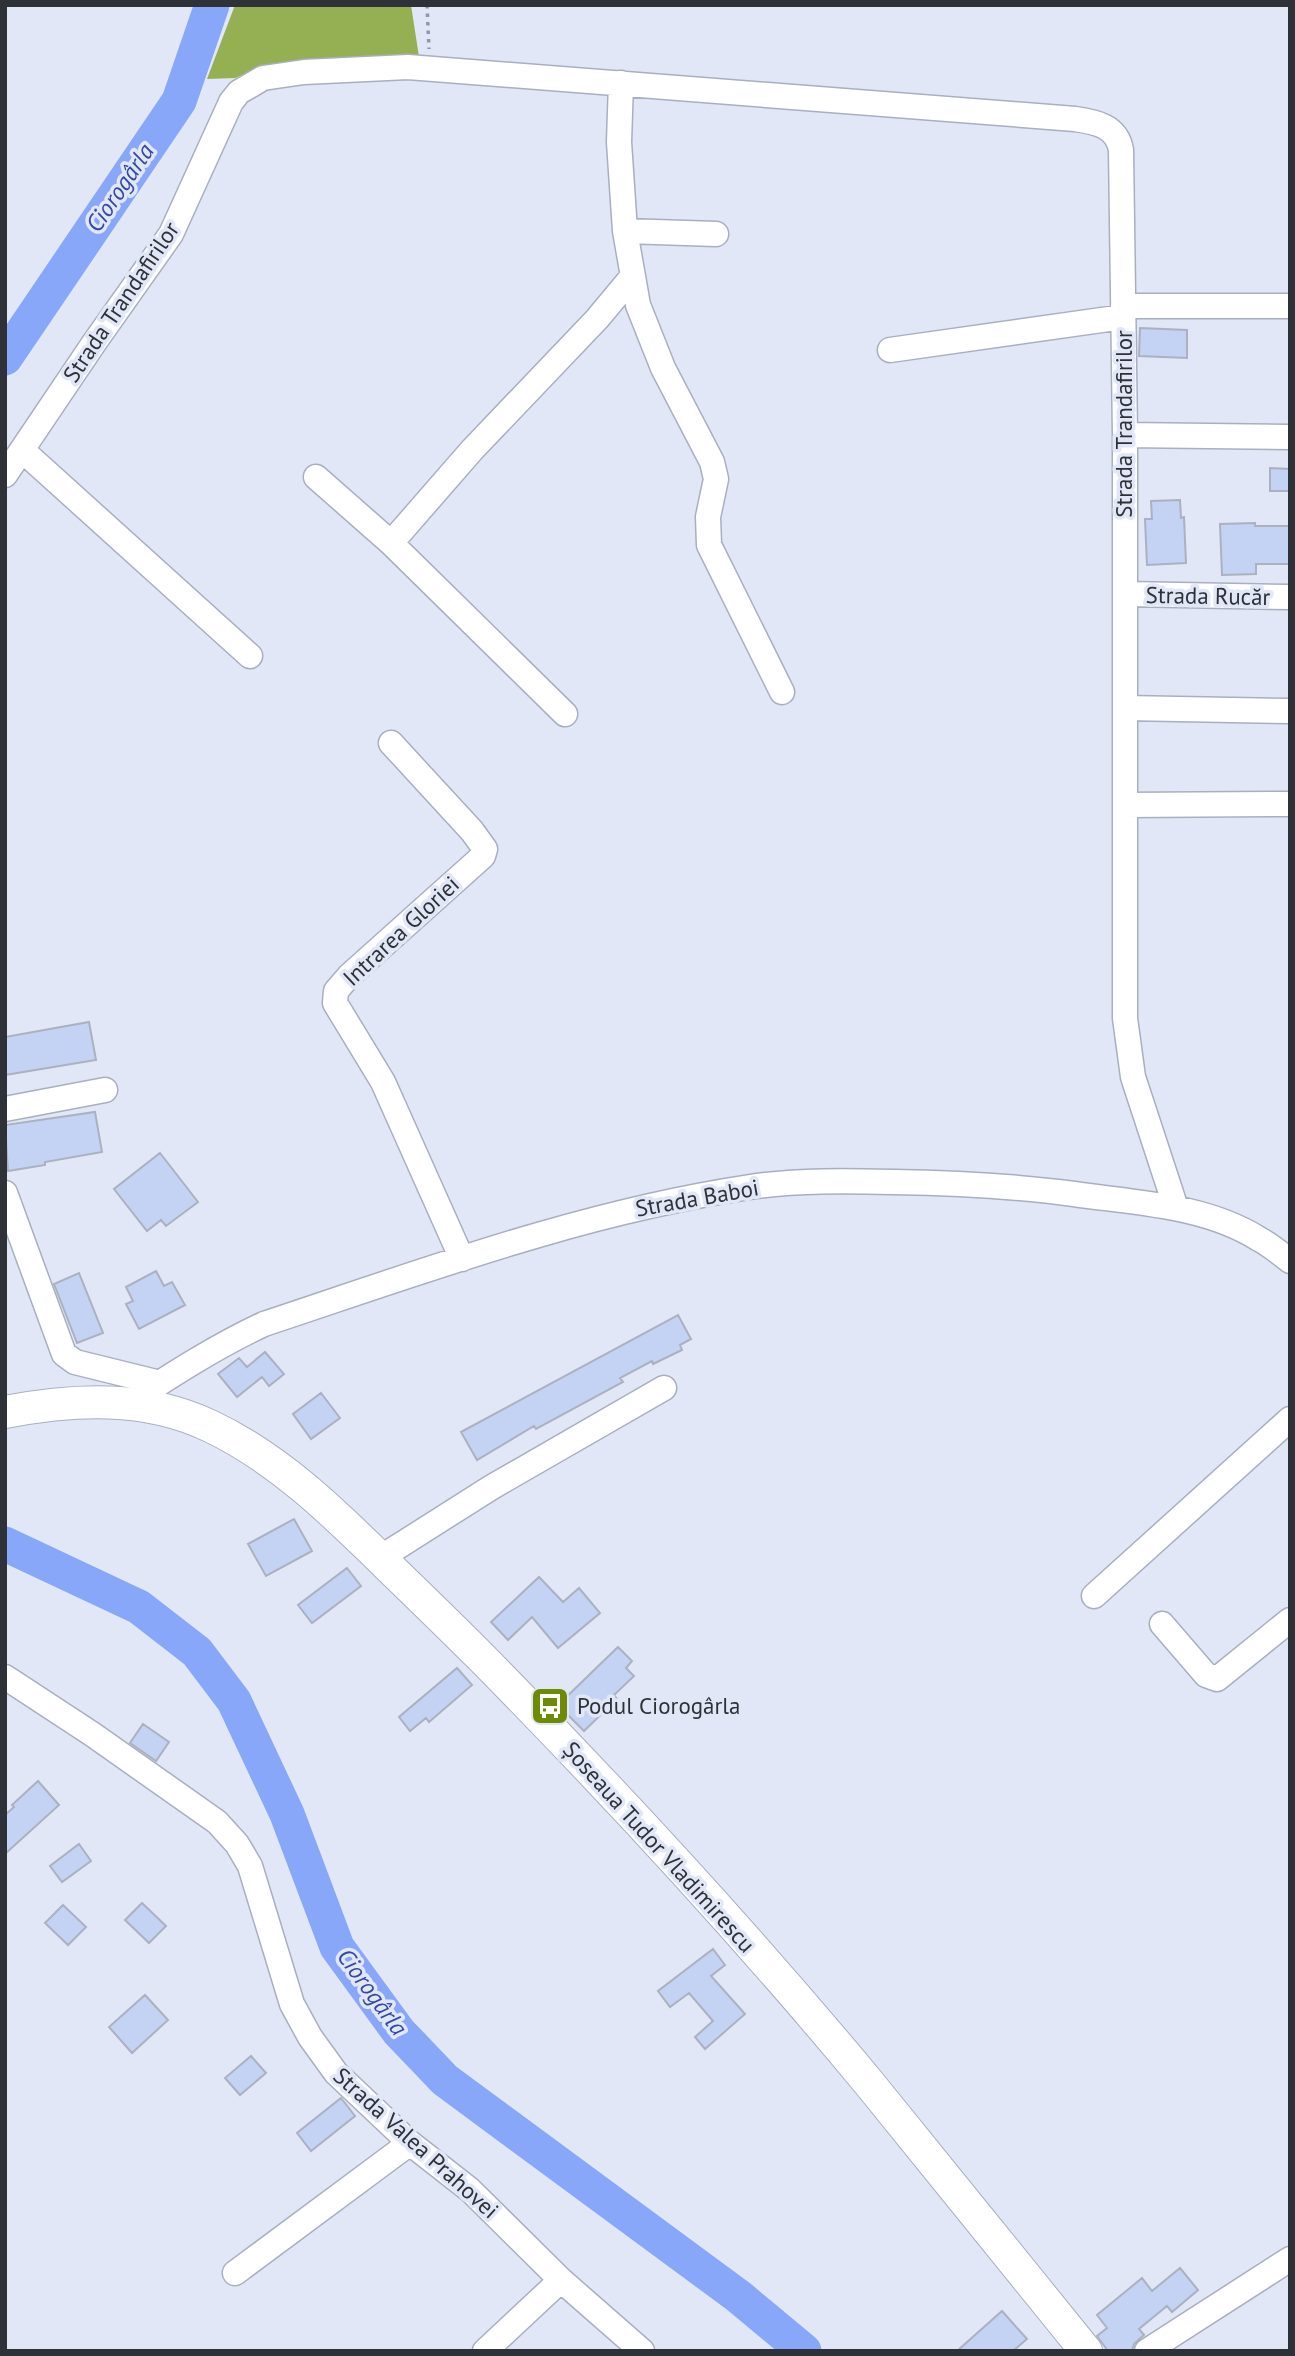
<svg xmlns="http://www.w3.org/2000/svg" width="1295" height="2356" font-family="'PT Sans',sans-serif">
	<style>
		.forest { fill: #95b053 }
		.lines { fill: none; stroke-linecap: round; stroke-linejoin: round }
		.river { stroke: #89a7f9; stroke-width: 35 }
		.building { fill: #c4d2f4; stroke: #abb1c0; stroke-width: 2 }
		.minor-casing { stroke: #a9afbe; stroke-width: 27 }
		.major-casing { stroke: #a9afbe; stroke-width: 34 }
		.path { stroke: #9297a3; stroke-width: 3.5; stroke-dasharray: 3.5 5; stroke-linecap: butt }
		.minor { stroke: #fff; stroke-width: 24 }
		.major { stroke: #fff; stroke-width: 32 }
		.labels { text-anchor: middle; stroke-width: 7; stroke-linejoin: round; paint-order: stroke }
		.street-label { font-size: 23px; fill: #2e3137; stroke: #e1e7f7 }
		.poi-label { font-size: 23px; fill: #2e3137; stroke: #e1e7f7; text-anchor: start }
		.water-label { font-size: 24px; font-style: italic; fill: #304aa8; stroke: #e1e7f7 }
	</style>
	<rect width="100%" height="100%" fill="#e1e7f7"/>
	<!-- forest -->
	<path class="forest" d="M235 5H411L419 57 256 69 235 78 207 79Z"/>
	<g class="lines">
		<!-- river -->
		<path class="river" d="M5 358 179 101 212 5
			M5 1544 139 1607 197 1652 234 1701 287 1814 337 1947 399 2032 445 2080 738 2296 804 2351"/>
	</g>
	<!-- building -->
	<path class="building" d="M1140 328 1187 330V358L1139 356Z
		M1270 468 1290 469V491H1270Z
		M1180 500 1181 518 1184 517 1186 563 1147 565 1145 519H1152L1151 501Z
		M1255 523V526H1290V564H1256V574L1222 575 1220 524Z
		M89 1022 96 1060 5 1075V1037Z
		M95 1112 102 1152 45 1162V1165L8 1171 5 1125Z
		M160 1153 198 1202 166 1226 161 1220 147 1231 114 1189Z
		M156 1271 164 1286 172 1282 185 1305 139 1329 126 1304 133 1301 126 1287Z
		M79 1273 103 1333 77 1343 54 1284Z
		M678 1315 691 1339 680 1345 682 1350 653 1364 652 1361 620 1378 623 1382 536 1429 534 1426 477 1460 461 1432Z
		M265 1352 284 1374 269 1386 262 1377 237 1397 218 1374 239 1358 247 1367Z
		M321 1393 340 1418 311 1439 293 1414Z
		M294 1519 312 1551 266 1576 248 1544Z
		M347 1568 361 1586 312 1623 298 1605Z
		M539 1577 563 1602 579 1588 600 1613 558 1648 532 1617 508 1640 491 1622Z
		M618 1647 632 1661 626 1668 634 1676 614 1695 617 1699 584 1731 558 1705Z
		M457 1668 472 1685 429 1722 426 1718 410 1731 399 1717Z
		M143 1724 169 1742 156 1761 130 1743Z
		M38 1781 59 1805 5 1854V1815L14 1807 12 1805Z
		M79 1844 91 1861 62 1882 50 1866Z
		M142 1903 166 1926 149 1943 125 1920Z
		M63 1905 86 1927 68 1945 45 1923Z
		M713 1949 725 1965 711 1976 745 2014 705 2049 695 2037 713 2021 689 1993 670 2007 658 1991Z
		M145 1995 168 2020 132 2053 109 2027Z
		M251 2056 266 2073 240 2095 225 2078Z
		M341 2098 355 2116 311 2151 297 2133Z
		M1180 2268 1198 2290 1172 2312 1167 2306 1139 2329 1144 2335 1134 2344 1132 2351H1108L1097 2336 1107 2328 1097 2315 1142 2278 1152 2291Z
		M1002 2311 1027 2339 1013 2351H957Z"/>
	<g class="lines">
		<defs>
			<path id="minor" d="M621 83 619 142 625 231 638 305 663 368 712 462 716 479 708 517 709 545 782 692
				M625 231 716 234
				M1123 306H1290
				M890 350 1123 317
				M1125 435 1290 437
				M22 450 250 656
				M5 475 94 343 171 234 231 102 239 92 263 78 304 72 408 67 1075 119C1096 122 1117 126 1121 150L1125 435V1018L1133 1077 1176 1208
				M316 477 391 543 565 714
				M391 543 472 450 597 319 632 277
				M1125 594 1290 597
				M1125 708 1290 711
				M391 743 472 831 485 849 483 856 349 976 336 991 335 1003 383 1082 462 1259
				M1125 805 1290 804
				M5 1109 105 1090
				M5 1193 64 1354 75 1362 160 1383
				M129 1403C173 1374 217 1346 264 1324 424 1271 583 1212 750 1187 798 1180 846 1181 894 1182 954 1183 1015 1186 1074 1194 1136 1203 1205 1205 1259 1239 1270 1245 1280 1253 1290 1261
				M380 1558 492 1487 664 1388
				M1094 1596 1290 1419
				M1162 1624 1206 1675 1217 1679 1290 1620
				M5 1677 92 1734 217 1822 237 1844 250 1866 292 2004 310 2037 336 2073 410 2143 470 2190 561 2280 642 2351
				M235 2273 410 2143
				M485 2351 561 2280
				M1147 2351 1290 2259"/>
			<path id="major" d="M5 1412C74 1399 145 1395 210 1426 278 1458 333 1512 386 1564 418 1595 450 1626 482 1658 616 1794 747 1936 869 2083 942 2172 1013 2262 1086 2351"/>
		</defs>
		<!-- minor casing -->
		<use href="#minor" class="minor-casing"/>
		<!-- major casing -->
		<use href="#major" class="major-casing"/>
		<!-- path -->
		<path class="path" d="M427 5 429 49"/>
		<!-- minor -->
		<use href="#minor" class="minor"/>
		<!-- major -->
		<use href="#major" class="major"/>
	</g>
	<!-- icons -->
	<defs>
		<symbol id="bus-square" viewBox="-11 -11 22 22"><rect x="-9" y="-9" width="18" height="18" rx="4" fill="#6f8b06" stroke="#e1e7f7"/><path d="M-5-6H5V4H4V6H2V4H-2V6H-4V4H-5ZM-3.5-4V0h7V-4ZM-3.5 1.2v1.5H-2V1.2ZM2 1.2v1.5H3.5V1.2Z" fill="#fff"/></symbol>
	</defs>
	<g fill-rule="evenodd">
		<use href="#bus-square" x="528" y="1684" width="44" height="44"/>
	</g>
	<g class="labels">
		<!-- street labels -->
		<g class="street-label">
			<text transform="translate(121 302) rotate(-56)" y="8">Strada Trandafirilor</text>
			<text transform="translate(1124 424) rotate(-90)" y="8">Strada Trandafirilor</text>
			<text transform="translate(1208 596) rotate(1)" y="8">Strada Rucăr</text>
			<text transform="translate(401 931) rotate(-43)" y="8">Intrarea Gloriei</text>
			<text transform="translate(697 1198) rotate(-10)" y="8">Strada Baboi</text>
			<text transform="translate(659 1847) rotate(48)" y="8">Șoseaua Tudor Vladimirescu</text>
			<text transform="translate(416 2143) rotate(42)" y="8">Strada Valea Prahovei</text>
		</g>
		<!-- poi labels -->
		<g class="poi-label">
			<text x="577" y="1714">Podul Ciorogârla</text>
		</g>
		<!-- water labels -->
		<g class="water-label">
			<text transform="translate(120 188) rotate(-56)" y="8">Ciorogârla</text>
			<text transform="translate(372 1992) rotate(54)" y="8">Ciorogârla</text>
		</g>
	</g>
	<!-- border -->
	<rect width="1295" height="2356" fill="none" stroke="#2e3137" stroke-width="14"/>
</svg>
